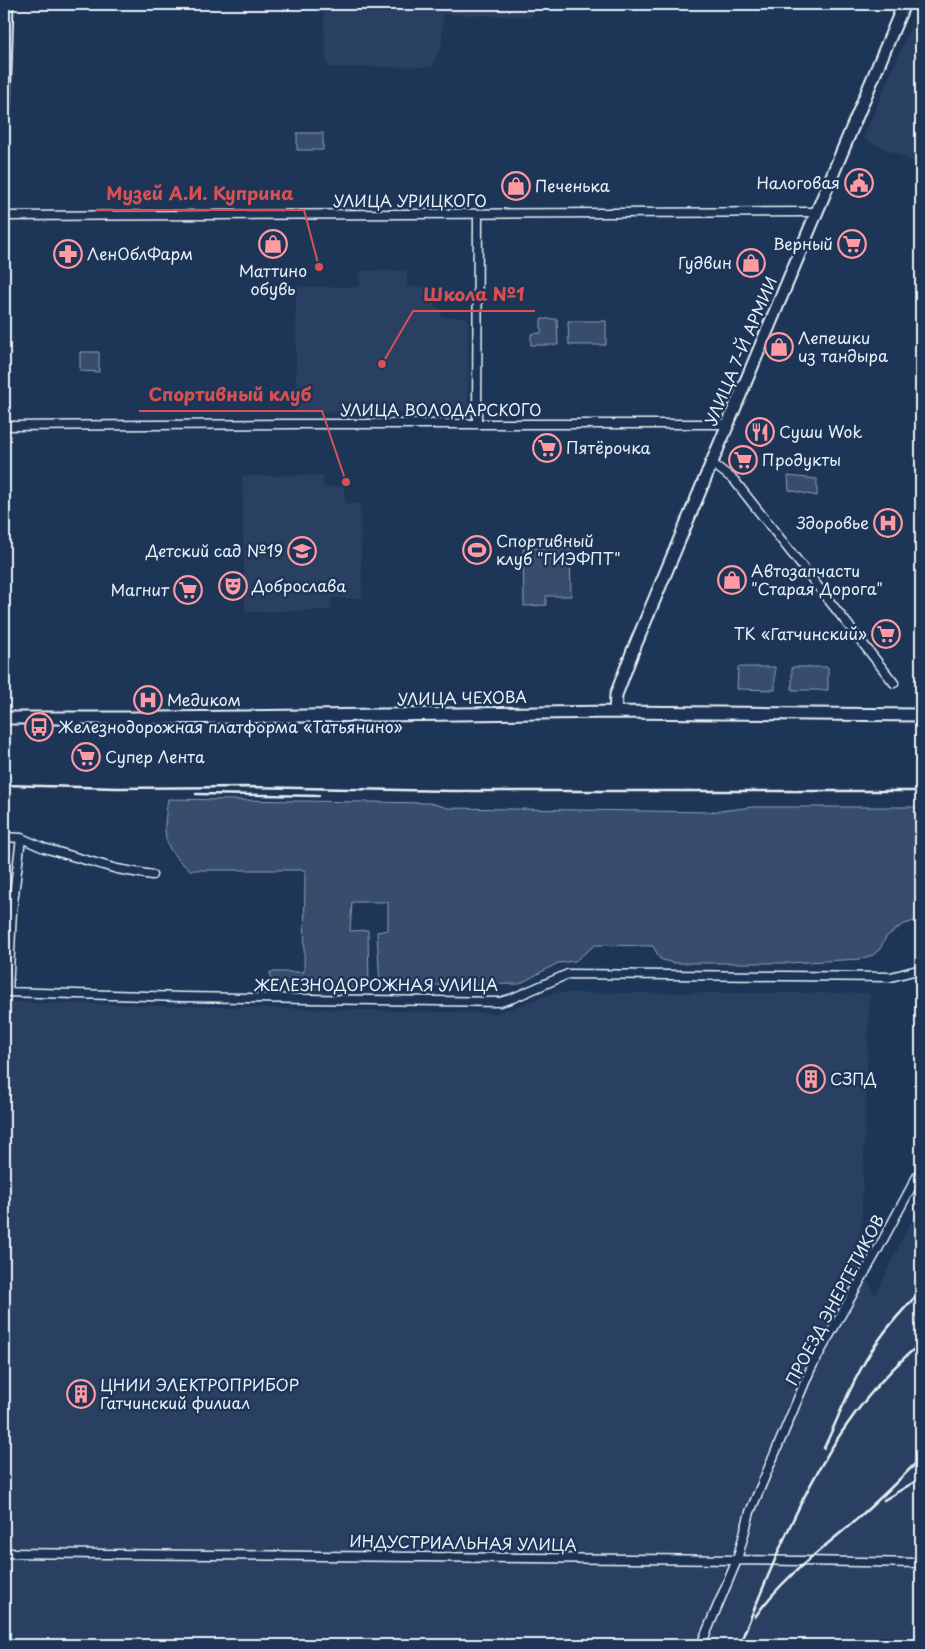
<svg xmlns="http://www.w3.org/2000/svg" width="925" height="1649" font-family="'Playpen Sans',sans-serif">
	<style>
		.built { fill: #2a4162 }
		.green { fill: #374d6c; stroke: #909fb2 }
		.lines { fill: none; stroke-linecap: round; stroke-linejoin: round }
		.street-casing { stroke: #e8f1f8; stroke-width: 11 }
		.secondary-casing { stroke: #e8f1f8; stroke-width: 15 }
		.street { stroke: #1d3557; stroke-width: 8 }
		.secondary { stroke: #1d3557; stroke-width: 11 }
		.rail { stroke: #e8f1f8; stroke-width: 2.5 }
		.labels { text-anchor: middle; stroke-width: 5; stroke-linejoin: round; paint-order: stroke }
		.poi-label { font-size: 16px; fill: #e8f1f8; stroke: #1d3557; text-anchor: start }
		.street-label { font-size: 16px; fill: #e8f1f8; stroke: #1d3557 }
		.leader { fill: none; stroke: #da5052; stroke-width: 2 }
		.callout-dot { fill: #da5052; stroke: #1d3557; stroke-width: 2 }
		.callout-label { font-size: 18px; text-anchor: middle; font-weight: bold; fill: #da5052; stroke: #1d3557; stroke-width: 5; stroke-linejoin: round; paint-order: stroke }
	</style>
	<rect width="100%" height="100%" fill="#1d3557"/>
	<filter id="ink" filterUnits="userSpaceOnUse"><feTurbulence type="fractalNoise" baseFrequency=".02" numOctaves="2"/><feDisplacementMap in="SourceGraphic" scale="10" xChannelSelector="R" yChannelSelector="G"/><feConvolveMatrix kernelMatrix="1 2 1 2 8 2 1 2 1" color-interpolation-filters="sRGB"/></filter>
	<g filter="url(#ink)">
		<!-- built -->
		<path class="built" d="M323 4H533V17L443 14 442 44 432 67H330L326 63Z
			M919 7 921 8V165L863 139Z
			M360 271H407V287H434V308L441 309V317H468V412H296V287H360Z
			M323 475V487L344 486 345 504H360L362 598H331V610L245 612 242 476Z
			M554 993H870L860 1260 875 1296 921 1201V1645H4V1002L496 1013Z"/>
		<!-- green -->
		<path class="green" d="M297 133H323V150H297Z
			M541 319H557L558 345H531V334L541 333Z
			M568 321H606V345H569Z
			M80 352H99V372L80 371Z
			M788 476 817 479V496L789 490Z
			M570 548 571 596H546V605L524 606 523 549Z
			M738 667H775V690L737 689Z
			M792 667H828V690H792Z
			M168 799 430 803 448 808 711 812 753 807H921V912L914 921 902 925 886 937 880 949 873 955 860 959 789 963H673L660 959 653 946 595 945 575 961 558 963 519 984 380 986 377 932 388 930V902H352L350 931 368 930 369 987 279 990 272 987 270 972H304L305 870H190C161 847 163 834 168 799Z"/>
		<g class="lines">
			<defs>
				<path id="street" d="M4 216 816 212
					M477 424 478 214
					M4 426 290 424H727
					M712 463 734 480 894 683
					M4 837 21 838 44 848 117 869 152 875
					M4 992 183 997 500 1002 513 998 568 974 891 977 921 969
					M8 992 12 911 21 838
					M4 1553 737 1560 921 1563
					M701 1645 737 1560 750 1512 811 1368 877 1251 921 1169"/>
				<path id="secondary" d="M4 106 7 4
					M615 712 616 695 632 653 904 4
					M4 718H160L615 712 921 715"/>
			</defs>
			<!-- street casing -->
			<use href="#street" class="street-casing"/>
			<!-- secondary casing -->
			<use href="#secondary" class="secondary-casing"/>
			<!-- street -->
			<use href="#street" class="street"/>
			<!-- secondary -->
			<use href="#secondary" class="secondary"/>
			<!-- rail -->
			<path class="rail" d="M4 785 117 788 243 787 451 791H921
				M196 794 319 796
				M824 1448C840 1414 854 1376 876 1344 889 1325 905 1307 921 1291
				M884 1500 921 1478
				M755 1617C782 1578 821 1550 857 1519 879 1500 900 1479 921 1458
				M741 1641C786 1533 827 1421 921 1343"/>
		</g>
	</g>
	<!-- icons -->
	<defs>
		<symbol id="civic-ring" viewBox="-11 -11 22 22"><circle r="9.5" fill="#1d3557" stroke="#ff9aa2" stroke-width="1.5"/><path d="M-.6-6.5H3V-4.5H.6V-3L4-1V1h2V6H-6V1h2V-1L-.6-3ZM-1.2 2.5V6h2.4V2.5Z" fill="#ff9aa2"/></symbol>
		<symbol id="shop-ring" viewBox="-11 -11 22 22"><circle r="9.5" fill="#1d3557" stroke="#ff9aa2" stroke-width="1.5"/><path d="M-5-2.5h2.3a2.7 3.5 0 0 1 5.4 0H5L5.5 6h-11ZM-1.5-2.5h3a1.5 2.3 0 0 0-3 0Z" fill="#ff9aa2"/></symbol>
		<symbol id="supermarket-ring" viewBox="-11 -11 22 22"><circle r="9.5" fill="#1d3557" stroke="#ff9aa2" stroke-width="1.5"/><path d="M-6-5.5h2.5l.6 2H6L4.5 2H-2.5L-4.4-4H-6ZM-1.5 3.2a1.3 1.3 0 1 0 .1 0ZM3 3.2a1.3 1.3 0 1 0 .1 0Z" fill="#ff9aa2"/></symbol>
		<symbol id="pharmacy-ring" viewBox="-11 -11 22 22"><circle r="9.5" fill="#1d3557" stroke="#ff9aa2" stroke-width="1.5"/><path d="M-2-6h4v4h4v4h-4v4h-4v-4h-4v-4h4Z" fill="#ff9aa2"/></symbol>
		<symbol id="restaurant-ring" viewBox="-11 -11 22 22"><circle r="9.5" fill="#1d3557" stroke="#ff9aa2" stroke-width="1.5"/><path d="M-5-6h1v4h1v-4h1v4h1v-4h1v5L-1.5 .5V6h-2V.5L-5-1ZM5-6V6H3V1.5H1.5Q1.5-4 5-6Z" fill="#ff9aa2"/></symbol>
		<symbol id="hospital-ring" viewBox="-11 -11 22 22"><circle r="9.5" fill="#1d3557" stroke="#ff9aa2" stroke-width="1.5"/><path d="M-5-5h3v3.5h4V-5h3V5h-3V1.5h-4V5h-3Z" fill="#ff9aa2"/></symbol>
		<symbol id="stadium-ring" viewBox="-11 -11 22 22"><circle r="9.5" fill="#1d3557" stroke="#ff9aa2" stroke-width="1.5"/><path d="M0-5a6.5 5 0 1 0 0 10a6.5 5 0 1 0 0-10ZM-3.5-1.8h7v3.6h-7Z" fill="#ff9aa2"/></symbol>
		<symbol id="school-ring" viewBox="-11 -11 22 22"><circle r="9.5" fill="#1d3557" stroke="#ff9aa2" stroke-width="1.5"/><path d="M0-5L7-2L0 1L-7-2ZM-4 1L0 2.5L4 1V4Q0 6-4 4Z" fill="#ff9aa2"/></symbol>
		<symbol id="theatre-ring" viewBox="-11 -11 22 22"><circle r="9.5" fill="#1d3557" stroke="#ff9aa2" stroke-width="1.5"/><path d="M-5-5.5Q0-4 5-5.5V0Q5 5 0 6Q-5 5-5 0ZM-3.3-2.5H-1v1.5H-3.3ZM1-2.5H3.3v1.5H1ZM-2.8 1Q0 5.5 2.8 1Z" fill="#ff9aa2"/></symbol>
		<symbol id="bus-ring" viewBox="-11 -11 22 22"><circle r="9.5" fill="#1d3557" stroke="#ff9aa2" stroke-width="1.5"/><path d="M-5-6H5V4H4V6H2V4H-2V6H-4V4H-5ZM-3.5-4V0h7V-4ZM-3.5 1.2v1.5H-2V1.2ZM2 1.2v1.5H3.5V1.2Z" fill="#ff9aa2"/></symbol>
		<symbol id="building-ring" viewBox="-11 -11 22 22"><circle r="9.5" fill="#1d3557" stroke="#ff9aa2" stroke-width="1.5"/><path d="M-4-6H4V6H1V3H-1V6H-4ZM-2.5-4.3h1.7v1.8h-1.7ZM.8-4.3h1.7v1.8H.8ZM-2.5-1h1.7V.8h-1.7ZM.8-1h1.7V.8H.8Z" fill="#ff9aa2"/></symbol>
	</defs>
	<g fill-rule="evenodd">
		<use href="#civic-ring" x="843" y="167" width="32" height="32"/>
		<use href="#shop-ring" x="500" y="170" width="32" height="32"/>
		<use href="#shop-ring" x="257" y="228" width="32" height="32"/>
		<use href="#supermarket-ring" x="836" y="228" width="32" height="32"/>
		<use href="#pharmacy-ring" x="52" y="238" width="32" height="32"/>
		<use href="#shop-ring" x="735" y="247" width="32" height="32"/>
		<use href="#shop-ring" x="763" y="331" width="32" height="32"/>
		<use href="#restaurant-ring" x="744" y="416" width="32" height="32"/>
		<use href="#supermarket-ring" x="531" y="432" width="32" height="32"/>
		<use href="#supermarket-ring" x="727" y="444" width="32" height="32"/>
		<use href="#hospital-ring" x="872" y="507" width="32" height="32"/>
		<use href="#stadium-ring" x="461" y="534" width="32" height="32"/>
		<use href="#school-ring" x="286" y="535" width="32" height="32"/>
		<use href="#shop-ring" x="716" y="564" width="32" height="32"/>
		<use href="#theatre-ring" x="217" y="570" width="32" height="32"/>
		<use href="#supermarket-ring" x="172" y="574" width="32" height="32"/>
		<use href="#supermarket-ring" x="870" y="618" width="32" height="32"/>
		<use href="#hospital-ring" x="132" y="684" width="32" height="32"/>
		<use href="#bus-ring" x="23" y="711" width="32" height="32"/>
		<use href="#supermarket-ring" x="70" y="741" width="32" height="32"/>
		<use href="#building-ring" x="795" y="1063" width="32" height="32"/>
		<use href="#building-ring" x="65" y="1378" width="32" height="32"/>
	</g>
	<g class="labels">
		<!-- poi labels -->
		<g class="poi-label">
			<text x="840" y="189" text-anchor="end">Налоговая</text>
			<text x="535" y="192">Печенька</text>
			<text x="833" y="250" text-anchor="end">Верный</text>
			<text x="87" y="260">ЛенОблФарм</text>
			<text x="732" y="269" text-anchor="end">Гудвин</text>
			<text x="273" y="277" text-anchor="middle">Маттино<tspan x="273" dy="18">обувь</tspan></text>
			<text x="798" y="344">Лепешки<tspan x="798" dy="18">из тандыра</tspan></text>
			<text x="779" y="438">Суши Wok</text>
			<text x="566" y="454">Пятёрочка</text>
			<text x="762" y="466">Продукты</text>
			<text x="869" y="529" text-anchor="end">Здоровье</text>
			<text x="496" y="547">Спортивный<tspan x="496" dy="18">клуб "ГИЭФПТ"</tspan></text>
			<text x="283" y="557" text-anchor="end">Детский сад №19</text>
			<text x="751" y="577">Автозапчасти<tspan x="751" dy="18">"Старая Дорога"</tspan></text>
			<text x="252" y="592">Доброслава</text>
			<text x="169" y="596" text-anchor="end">Магнит</text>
			<text x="867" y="640" text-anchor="end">ТК «Гатчинский»</text>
			<text x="167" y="706">Медиком</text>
			<text x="58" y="733">Железнодорожная платформа «Татьянино»</text>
			<text x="105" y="763">Супер Лента</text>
			<text x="830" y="1085">СЗПД</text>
			<text x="100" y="1391">ЦНИИ ЭЛЕКТРОПРИБОР<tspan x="100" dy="18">Гатчинский филиал</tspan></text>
		</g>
		<!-- street labels -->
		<g class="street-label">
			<text x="410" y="207">УЛИЦА УРИЦКОГО</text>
			<text transform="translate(741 351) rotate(-67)" y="6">УЛИЦА 7-Й АРМИИ</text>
			<text x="441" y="416">УЛИЦА ВОЛОДАРСКОГО</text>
			<text transform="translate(462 698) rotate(-1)" y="6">УЛИЦА ЧЕХОВА</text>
			<text x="376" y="991">ЖЕЛЕЗНОДОРОЖНАЯ УЛИЦА</text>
			<text transform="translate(835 1300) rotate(-62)" y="6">ПРОЕЗД ЭНЕРГЕТИКОВ</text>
			<text transform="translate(463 1543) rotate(1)" y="6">ИНДУСТРИАЛЬНАЯ УЛИЦА</text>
		</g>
	</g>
	<!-- callouts -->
	<path class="leader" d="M319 267L304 210H96M382 364L413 311H535M346 482L322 411H139"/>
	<g class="callout-dot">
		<circle cx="319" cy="267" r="5"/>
		<circle cx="382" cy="364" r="5"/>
		<circle cx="346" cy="482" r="5"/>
	</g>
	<g class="callout-label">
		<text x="200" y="200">Музей А.И. Куприна</text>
		<text x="474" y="301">Школа №1</text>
		<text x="230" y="401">Спортивный клуб</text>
	</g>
	<!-- margin -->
	<rect width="925" height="1649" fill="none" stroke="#1d3557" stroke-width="20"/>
	<rect x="10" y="10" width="905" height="1629" fill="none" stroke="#e8f1f8" stroke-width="2" filter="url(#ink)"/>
</svg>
